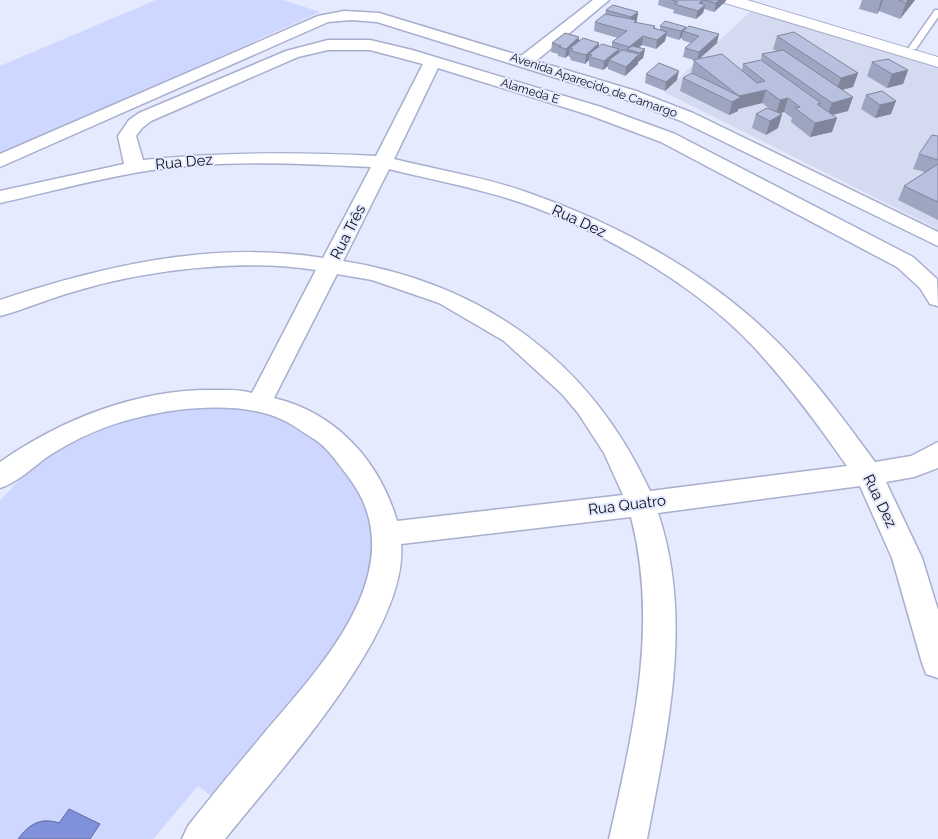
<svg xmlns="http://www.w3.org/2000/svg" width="938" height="839" font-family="Raleway,sans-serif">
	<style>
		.built { fill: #d4daf0 }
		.green { fill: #cdd7ff }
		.water { fill: #8190db; stroke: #5e6aa1 }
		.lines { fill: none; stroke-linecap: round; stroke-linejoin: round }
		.service-casing { stroke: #a8afce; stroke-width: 3 }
		.minor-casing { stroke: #a8afce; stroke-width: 3 }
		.tertiary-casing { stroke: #a8afce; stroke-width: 2 }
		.service { fill: #fff; fill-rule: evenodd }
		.minor { fill: #fff; fill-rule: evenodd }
		.tertiary { fill: #fff; fill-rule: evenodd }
		.wall { fill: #9ea5c0 }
		.shaded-wall { fill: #81869c }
		.building { fill: #b8c0df; stroke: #81869c }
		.labels { text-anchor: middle; stroke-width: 4; stroke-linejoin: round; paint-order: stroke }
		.far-street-label { font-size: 12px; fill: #0e111b; stroke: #e5eafe }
		.street-label { font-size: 15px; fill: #0e111b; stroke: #e5eafe }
	</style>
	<rect width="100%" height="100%" fill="#e5eafe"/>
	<!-- built -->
	<path class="built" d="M751 11 938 67V229L664 92Z"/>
	<!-- green -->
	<path class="green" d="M156 0H283L320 12 0 154V66Z
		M180 407H240L269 413 295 422 339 452 376 522 364 613 220 803 198 786 153 839H0V501C29 466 74 437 116 422 137 415 159 412 180 407Z"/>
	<!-- water -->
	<path class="water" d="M69 809 100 824 90 839H18C29 824 41 817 59 823Z"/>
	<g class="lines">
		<defs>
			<path id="service" d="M935 10H938V17L916 49H910L909 47Z"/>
			<path id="minor" d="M593 0H609L536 61 636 91 693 113 938 232V246L681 121 624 99 377 22 351 20 328 22 0 167V154L318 16 344 11 379 13 521 56Z
				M328 40H370L412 50 601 107 675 134 913 257 937 279 938 306 930 304 920 288 897 267 661 142 589 115 438 68 394 159C438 170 484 177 526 192 613 222 699 268 766 331 808 370 841 416 875 462L911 456 938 442V468L914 477 886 482 922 558 938 610V678L926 674 922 663 892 558 860 486 658 513C694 620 667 732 647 839H609C633 732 659 626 631 517L401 544C409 632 278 772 225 839H182L188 826C213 794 239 763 265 732 322 665 418 565 347 475 337 462 328 448 314 439 304 433 294 425 283 420 244 401 181 407 140 417 108 424 74 439 47 457 32 468 18 482 0 488V462C62 419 137 389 214 390 227 390 239 389 252 393L316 270C244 258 145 270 76 291 50 298 26 309 0 316V300C103 266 214 240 323 258L371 167C293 163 211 159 134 173 89 181 45 193 0 203V191L124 164 118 136 129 120 139 113 286 51ZM328 50H370L423 64 376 156C298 152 221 152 143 160L136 136 142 128 151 121 298 57ZM389 169C429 179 471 187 510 199 592 225 692 282 751 344 787 382 817 423 847 466L650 491C590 361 484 284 343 261ZM337 274 372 280 439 303 504 341 562 394 578 413 604 453 623 495 397 521C379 460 336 413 274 398Z"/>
			<path id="tertiary" d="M722 0H747L938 57V67L725 3Z"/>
		</defs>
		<!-- service casing -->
		<use href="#service" class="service-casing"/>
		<!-- minor casing -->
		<use href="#minor" class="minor-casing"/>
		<!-- tertiary casing -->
		<use href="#tertiary" class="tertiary-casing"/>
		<!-- service -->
		<use href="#service" class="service"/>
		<!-- minor -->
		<use href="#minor" class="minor"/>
		<!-- tertiary -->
		<use href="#tertiary" class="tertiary"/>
	</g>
	<!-- wall -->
	<path class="wall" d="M659 0H726V1L714 12 704 9 703 13 696 19 673 13 674 10 658 5Z
		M862 0H915L900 19 879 11 877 14 859 9Z
		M606 10 638 12 636 23 655 26V28L660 30V26L685 30 717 43 699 59 742 70 743 64 761 60 762 54 777 51 773 49 777 36 858 73 853 87 842 90 848 111 833 115 832 132 810 137 791 122 792 118 784 112 780 113 782 114 778 128 766 135 752 128 756 114 769 108 762 103 738 109V111L729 115 680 91 683 78 691 74 694 60 683 57 685 48 691 43 682 40V37L679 40 666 36 665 41 656 49 642 45 638 47 645 49 643 58 638 62V64L625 76 608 69V66L603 70 589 66V60L585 64 570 60 571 58 569 57V55L565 58 558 56V54L551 52 552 43 579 41 599 43 598 47H612V42L618 38 594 31 595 22 605 14Z
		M872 62 908 70 903 84 887 88 867 76Z
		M646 74 677 80 665 91 645 83Z
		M882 91 891 114 875 118 861 109 866 95Z
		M938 136V220L898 200 904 186 925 172 913 169 919 154Z"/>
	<!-- shaded-wall -->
	<path class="shaded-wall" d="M703 0 702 7 705 5 703 13 696 19 699 3Z
		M719 0H726V1L714 12 716 3Z
		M881 0H883L879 11 877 14Z
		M908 0H915L900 19 906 3Z
		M638 12 637 20 635 29 630 26 631 17Z
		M686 27 685 32 683 31 682 37 679 40 681 31Z
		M667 32 665 41 656 49 657 40Z
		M719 34 717 43 697 61 699 52Z
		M643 36 642 45 634 51 629 47Z
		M579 37V46L573 49 570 48 569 55 565 58 566 49Z
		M599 43 598 52 592 55 589 54V60L585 64 586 55Z
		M619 49 618 58 609 60 608 66 603 70 604 61Z
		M645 49 643 58 638 62 640 53Z
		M639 54 638 64 625 76 626 67Z
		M908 70 903 84 887 88 892 74Z
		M679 71 677 80 665 91 666 82Z
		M858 73 853 87 836 91 841 78Z
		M766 90 762 103 738 109V111L729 115 732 102 739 96Z
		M853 97 848 111 827 116 832 103Z
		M788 98 784 112 776 114 780 100Z
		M896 101 891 114 875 118 880 105Z
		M782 114 778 128 766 135 770 121Z
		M837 118 832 132 810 137 815 123Z"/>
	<!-- building -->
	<path class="building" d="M672 0H703L699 3 705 5 698 11 674 4 678 2Z
		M704 0H719L716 3Z
		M899 0H908L906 3Z
		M613 5 638 12 631 17 606 10Z
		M605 14 636 20 634 22 655 26 653 28 667 32 657 40 643 36 629 47 612 42 627 31 595 22Z
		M665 21 686 27 681 31 660 26Z
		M689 26 719 34 699 52 685 48 699 36 683 31Z
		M794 32 858 73 841 78 777 36Z
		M565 33 579 37 566 49 559 47 561 46 552 43Z
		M583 38 599 43 586 55 571 51 573 49 570 48Z
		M602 44 619 49 604 61 590 57 592 55 589 54Z
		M632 46 645 49 640 53 627 49Z
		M622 50 639 54 626 67 609 60Z
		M783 50 853 97 832 103 762 54Z
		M722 54 757 83 765 81 743 64 761 60 821 103 817 104 837 118 815 123 795 108 800 107 788 98 780 100 766 90 739 96 693 60Z
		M888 59 908 70 892 74 872 62Z
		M659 63 679 71 666 82 646 74Z
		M692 73 741 97 732 102 683 78Z
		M882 91 896 101 880 105 866 95Z
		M767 108 782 114 770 121 756 114Z
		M932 135 938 136V160L919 154Z
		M938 164V202L904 186Z"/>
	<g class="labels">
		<!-- far-street labels -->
		<g class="far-street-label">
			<text transform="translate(594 85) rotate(19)" y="4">Avenida Aparecido de Camargo</text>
			<text transform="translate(530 91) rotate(17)" y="4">Alameda E</text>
		</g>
		<!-- street labels -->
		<g class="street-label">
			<text transform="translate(184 162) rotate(-5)" y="5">Rua Dez</text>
			<text transform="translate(579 221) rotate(25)" y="5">Rua Dez</text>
			<text transform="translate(348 232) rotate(-63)" y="5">Rua Três</text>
			<text transform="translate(880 501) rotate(64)" y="5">Rua Dez</text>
			<text transform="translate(627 505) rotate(-7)" y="5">Rua Quatro</text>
		</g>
	</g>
</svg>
